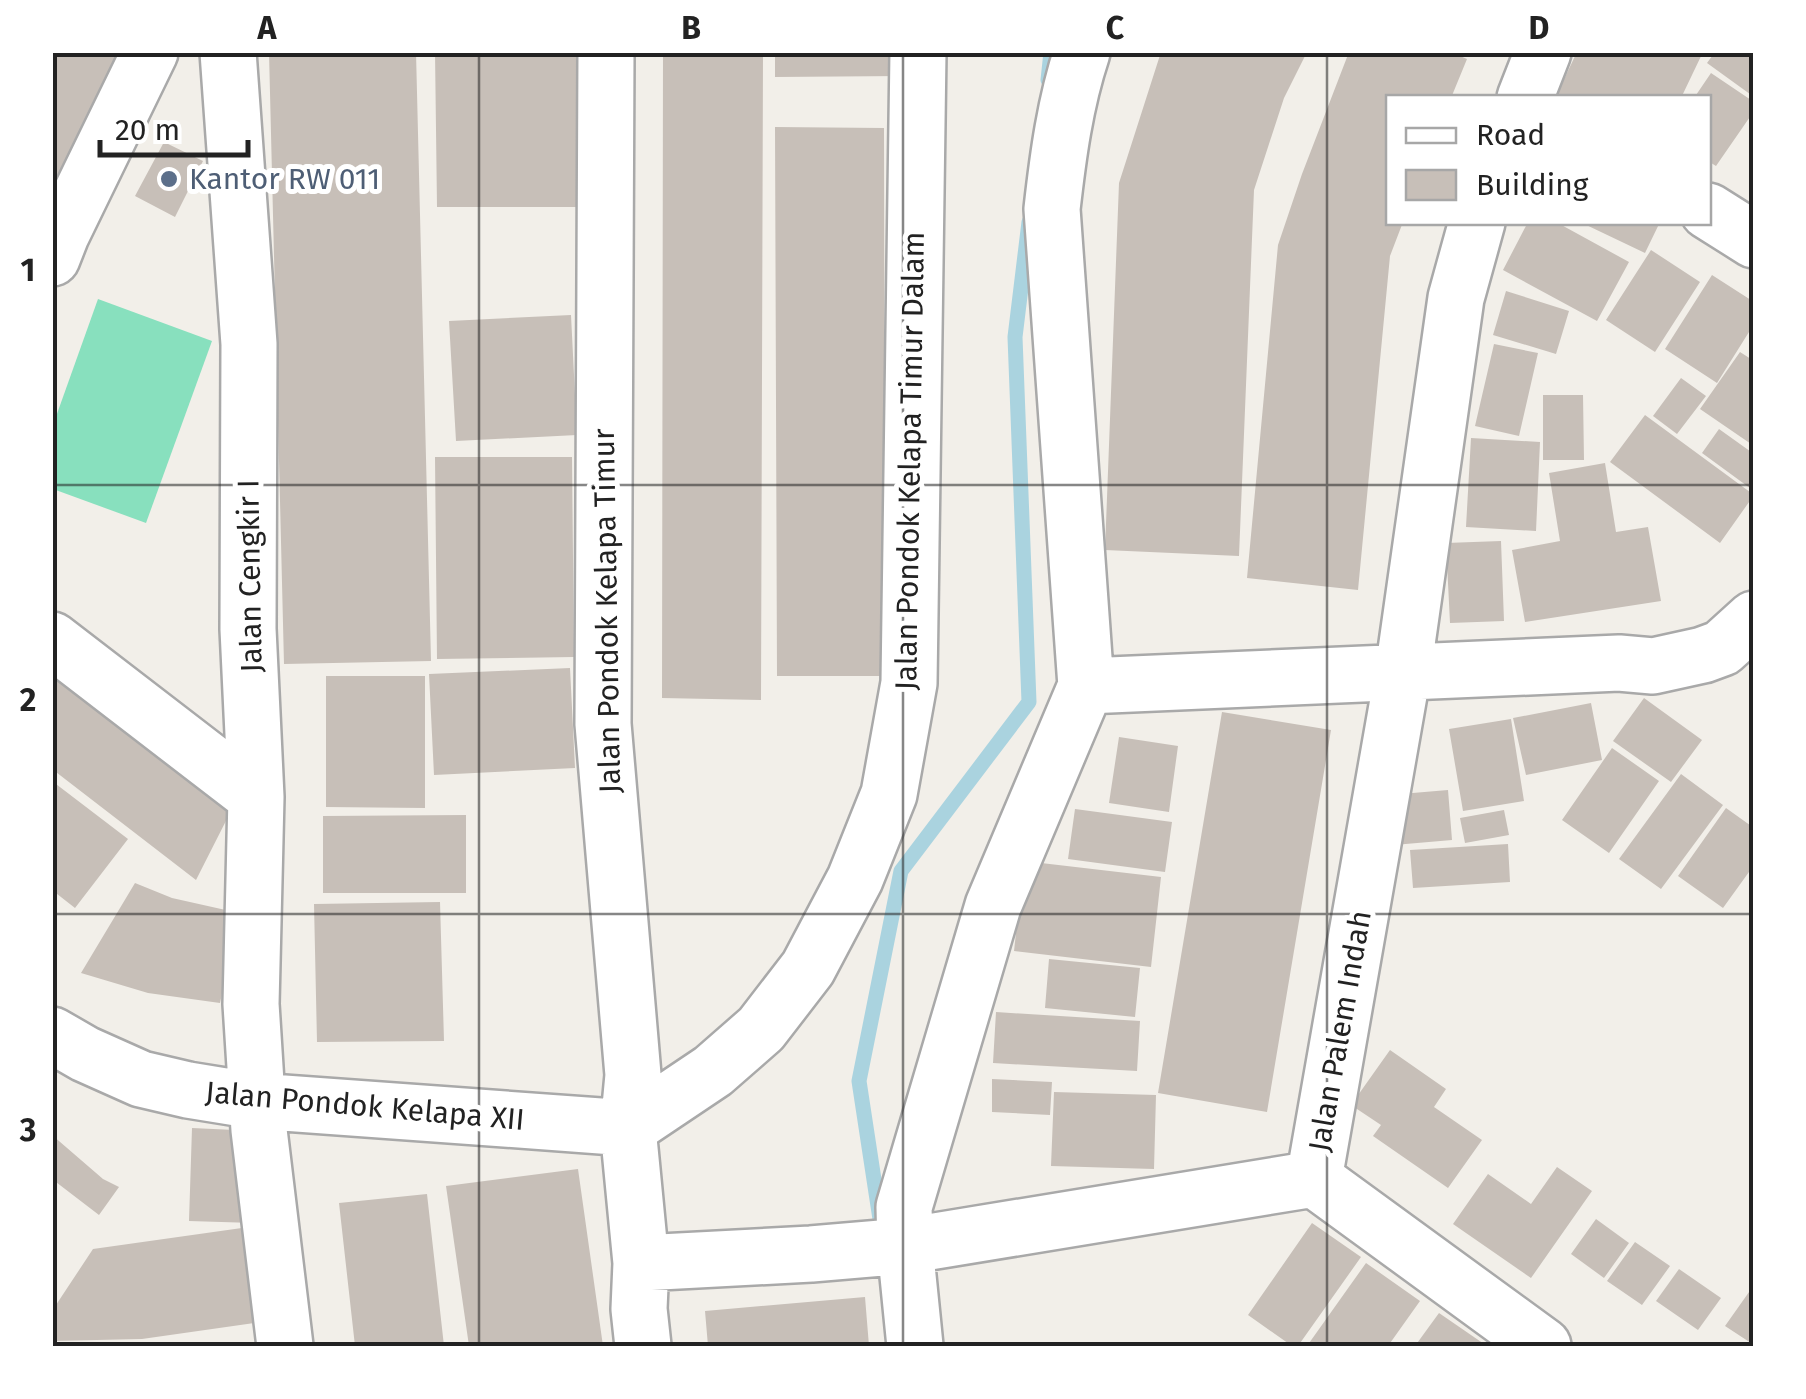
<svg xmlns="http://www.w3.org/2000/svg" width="1806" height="1399" font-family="'Fira Sans',sans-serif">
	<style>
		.pitch { fill: #88e0be }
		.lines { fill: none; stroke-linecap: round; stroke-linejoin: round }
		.stream { stroke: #aad3df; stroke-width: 15 }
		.building { fill: #c7bfb8 }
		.minor-casing { stroke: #a9a9a9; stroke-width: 60 }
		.minor { stroke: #fff; stroke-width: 55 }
		.grid { fill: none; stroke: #222; stroke-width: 2.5; stroke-opacity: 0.55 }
		.service-dot { fill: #5c6f8a; stroke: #fff; stroke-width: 4 }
		.labels { text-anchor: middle; stroke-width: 10; stroke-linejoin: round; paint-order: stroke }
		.service-label { font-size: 30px; fill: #4e5e75; stroke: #fff; text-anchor: start }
		.street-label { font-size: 30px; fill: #222; stroke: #fff }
		.neatline { fill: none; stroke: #222; stroke-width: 4 }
		.grid-label { font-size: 32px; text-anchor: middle; font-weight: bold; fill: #222 }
	</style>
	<rect width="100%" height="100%" fill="#f2efe9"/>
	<!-- pitch -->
	<path class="pitch" d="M98 299 212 341 146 523 53 489V425Z"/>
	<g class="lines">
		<!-- stream -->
		<path class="stream" d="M1048 80 1051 52
			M880 1219 859 1081 901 871 1029 702 1015 337 1029 222"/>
	</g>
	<!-- building -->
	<path class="building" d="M52 52H137L52 223Z
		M269 52H416L431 661 284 664Z
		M435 52H579L581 207H437Z
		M663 52H763L761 700 662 698Z
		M775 52H901L902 76 775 77Z
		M1161 52H1307L1284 98 1254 190 1239 556 1105 550 1119 183Z
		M1349 52H1451L1467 59 1451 98H1388V222H1403L1390 256 1358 590 1247 578 1278 245 1302 174Z
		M1577 52H1703L1681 98H1555Z
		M1715 52H1754V97L1707 63Z
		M1711 73 1754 102V111L1716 166 1708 161V98H1694Z
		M775 127 884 128 885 676H777Z
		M164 142 203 161 175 217 135 196Z
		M1528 222H1556L1629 262 1597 321 1503 270Z
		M1580 222H1660L1645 253Z
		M1651 250 1700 282 1655 352 1606 320Z
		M1712 275 1754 302V324L1717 383 1665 349Z
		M1506 291 1569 311 1556 354 1493 335Z
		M571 315 577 435 456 441 449 321Z
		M1494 344 1538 353 1519 436 1475 426Z
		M1740 352 1754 361V446L1700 409Z
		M1681 378 1706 396 1677 434 1653 416Z
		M1543 395H1583L1584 460H1543Z
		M1645 415 1754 495 1720 543 1610 462Z
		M1719 429 1754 454V491L1702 453Z
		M1471 438 1540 442 1536 531 1466 527Z
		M435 457H572L574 657 437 659Z
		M1605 463 1616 532 1648 527 1661 601 1525 622 1512 550 1560 541 1549 473Z
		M1501 541 1504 621 1450 623 1446 543Z
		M52 657 233 807 196 880 52 769Z
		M570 668 575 768 434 775 429 674Z
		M326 676H425V808L326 807Z
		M1644 698 1702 740 1671 782 1613 741Z
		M1591 703 1602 760 1526 775 1513 718Z
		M1222 712 1331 730 1267 1112 1158 1093Z
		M1511 719 1524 801 1463 811 1449 729Z
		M1119 737 1178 746 1169 812 1109 803Z
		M1612 748 1659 781 1609 853 1562 820Z
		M1681 774 1723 805 1661 889 1619 859Z
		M52 781 128 839 75 908 52 890Z
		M1448 790 1452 840 1394 845 1389 795Z
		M1726 808 1754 828V865L1723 908 1678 876Z
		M1075 809 1172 822 1165 872 1068 859Z
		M1504 810 1509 835 1465 843 1460 818Z
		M466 815V893H323V816Z
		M1508 844 1510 882 1413 888 1410 850Z
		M1024 861 1161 877 1151 967 1014 951Z
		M135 883 172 898 239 913 220 1003 148 993 81 973Z
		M440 902 444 1041 317 1042 314 904Z
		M1049 959 1140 968 1135 1017 1045 1008Z
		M996 1012 1140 1021 1137 1071 993 1063Z
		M1390 1050 1446 1089 1434 1107 1482 1140 1448 1188 1373 1136 1381 1125 1351 1105Z
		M992 1079 1052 1082 1050 1115 992 1112Z
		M1054 1092 1156 1095 1154 1169 1051 1166Z
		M192 1128 256 1131 254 1223 189 1221Z
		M52 1135 103 1179 119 1187 99 1215 52 1179Z
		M1557 1167 1592 1191 1531 1278 1453 1224 1488 1174 1531 1204Z
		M578 1169 603 1346H469L446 1186Z
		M427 1194 444 1346H355L339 1203Z
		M1596 1219 1629 1243 1604 1278 1571 1254Z
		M1312 1223 1361 1257 1298 1346H1292L1248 1315Z
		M270 1224 276 1320 142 1339 52 1341V1311L93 1249Z
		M1635 1242 1670 1266 1642 1305 1607 1281Z
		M1366 1263 1420 1301 1388 1346H1307Z
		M1679 1269 1721 1298 1698 1330 1656 1301Z
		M1754 1285V1345L1725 1326Z
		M865 1297 869 1346H708L705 1311Z
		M1439 1313 1487 1346H1415Z"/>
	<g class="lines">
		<defs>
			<path id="minor" d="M228 52 249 344 248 629 256 797 251 1004 259 1130 285 1346
				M606 52 603 724 633 1075 628 1128 641 1263 639 1309 643 1346
				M1082 52C1065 103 1058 156 1052 209L1086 686 993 906 904 1207 905 1246 1314 1179 1403 672 1456 298 1477 222
				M1525 98 1543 52
				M1708 211 1754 240
				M52 258 61 235 150 52
				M52 640 256 797
				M1086 686 1619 663 1653 666 1703 655 1722 648 1754 619
				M52 1035 85 1054 141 1079 188 1090 256 1101 628 1128
				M628 1128 713 1071 761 1029 808 968 855 879 889 794 909 683 918 52
				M1314 1179 1543 1346
				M641 1263 811 1254 905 1246 915 1346"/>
		</defs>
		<!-- minor casing -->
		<use href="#minor" class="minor-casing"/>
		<!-- minor -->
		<use href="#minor" class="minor"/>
	</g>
	<!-- grid -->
	<path class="grid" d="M479 52V1346M903 52V1346M1327 52V1346M52 485H1754M52 914H1754"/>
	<!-- markers -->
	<circle class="service-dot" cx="169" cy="179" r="10"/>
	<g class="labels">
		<!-- service labels -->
		<g class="service-label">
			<text x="189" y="189">Kantor RW 011</text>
		</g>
		<!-- street labels -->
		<g class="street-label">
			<text transform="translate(910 461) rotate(-89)" y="10">Jalan Pondok Kelapa Timur Dalam</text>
			<text transform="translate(250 576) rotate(-91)" y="10">Jalan Cengkir I</text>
			<text transform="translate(607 611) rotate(-91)" y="10">Jalan Pondok Kelapa Timur</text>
			<text transform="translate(1340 1031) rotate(-80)" y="10">Jalan Palem Indah</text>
			<text transform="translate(365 1106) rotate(5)" y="10">Jalan Pondok Kelapa XII</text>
		</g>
	</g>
	<!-- border -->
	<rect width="1806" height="1399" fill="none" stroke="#ffffff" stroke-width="110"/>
	<!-- legend -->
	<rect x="1386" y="95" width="325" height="130" fill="#ffffff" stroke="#a7a7a7" stroke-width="2.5"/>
	<rect x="1406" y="128" width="50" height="15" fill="#ffffff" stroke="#a7a7a7" stroke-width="2.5"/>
	<text x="1476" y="145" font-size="30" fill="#222222">Road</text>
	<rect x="1406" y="170" width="50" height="30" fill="#c7bfb8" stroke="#a7a7a7" stroke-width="2.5"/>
	<text x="1476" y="195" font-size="30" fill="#222222">Building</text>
	<!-- scale -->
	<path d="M100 140v15h148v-15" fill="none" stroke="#222222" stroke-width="5"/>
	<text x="115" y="140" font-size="30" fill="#222222" stroke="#ffffff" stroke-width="8" paint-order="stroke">20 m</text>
	<rect x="55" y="55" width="1696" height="1289" class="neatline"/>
	<g class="grid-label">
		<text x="267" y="39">A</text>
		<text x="691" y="39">B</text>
		<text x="1115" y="39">C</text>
		<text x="1539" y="39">D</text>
		<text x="28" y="281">1</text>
		<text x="28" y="711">2</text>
		<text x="28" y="1141">3</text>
	</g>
</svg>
